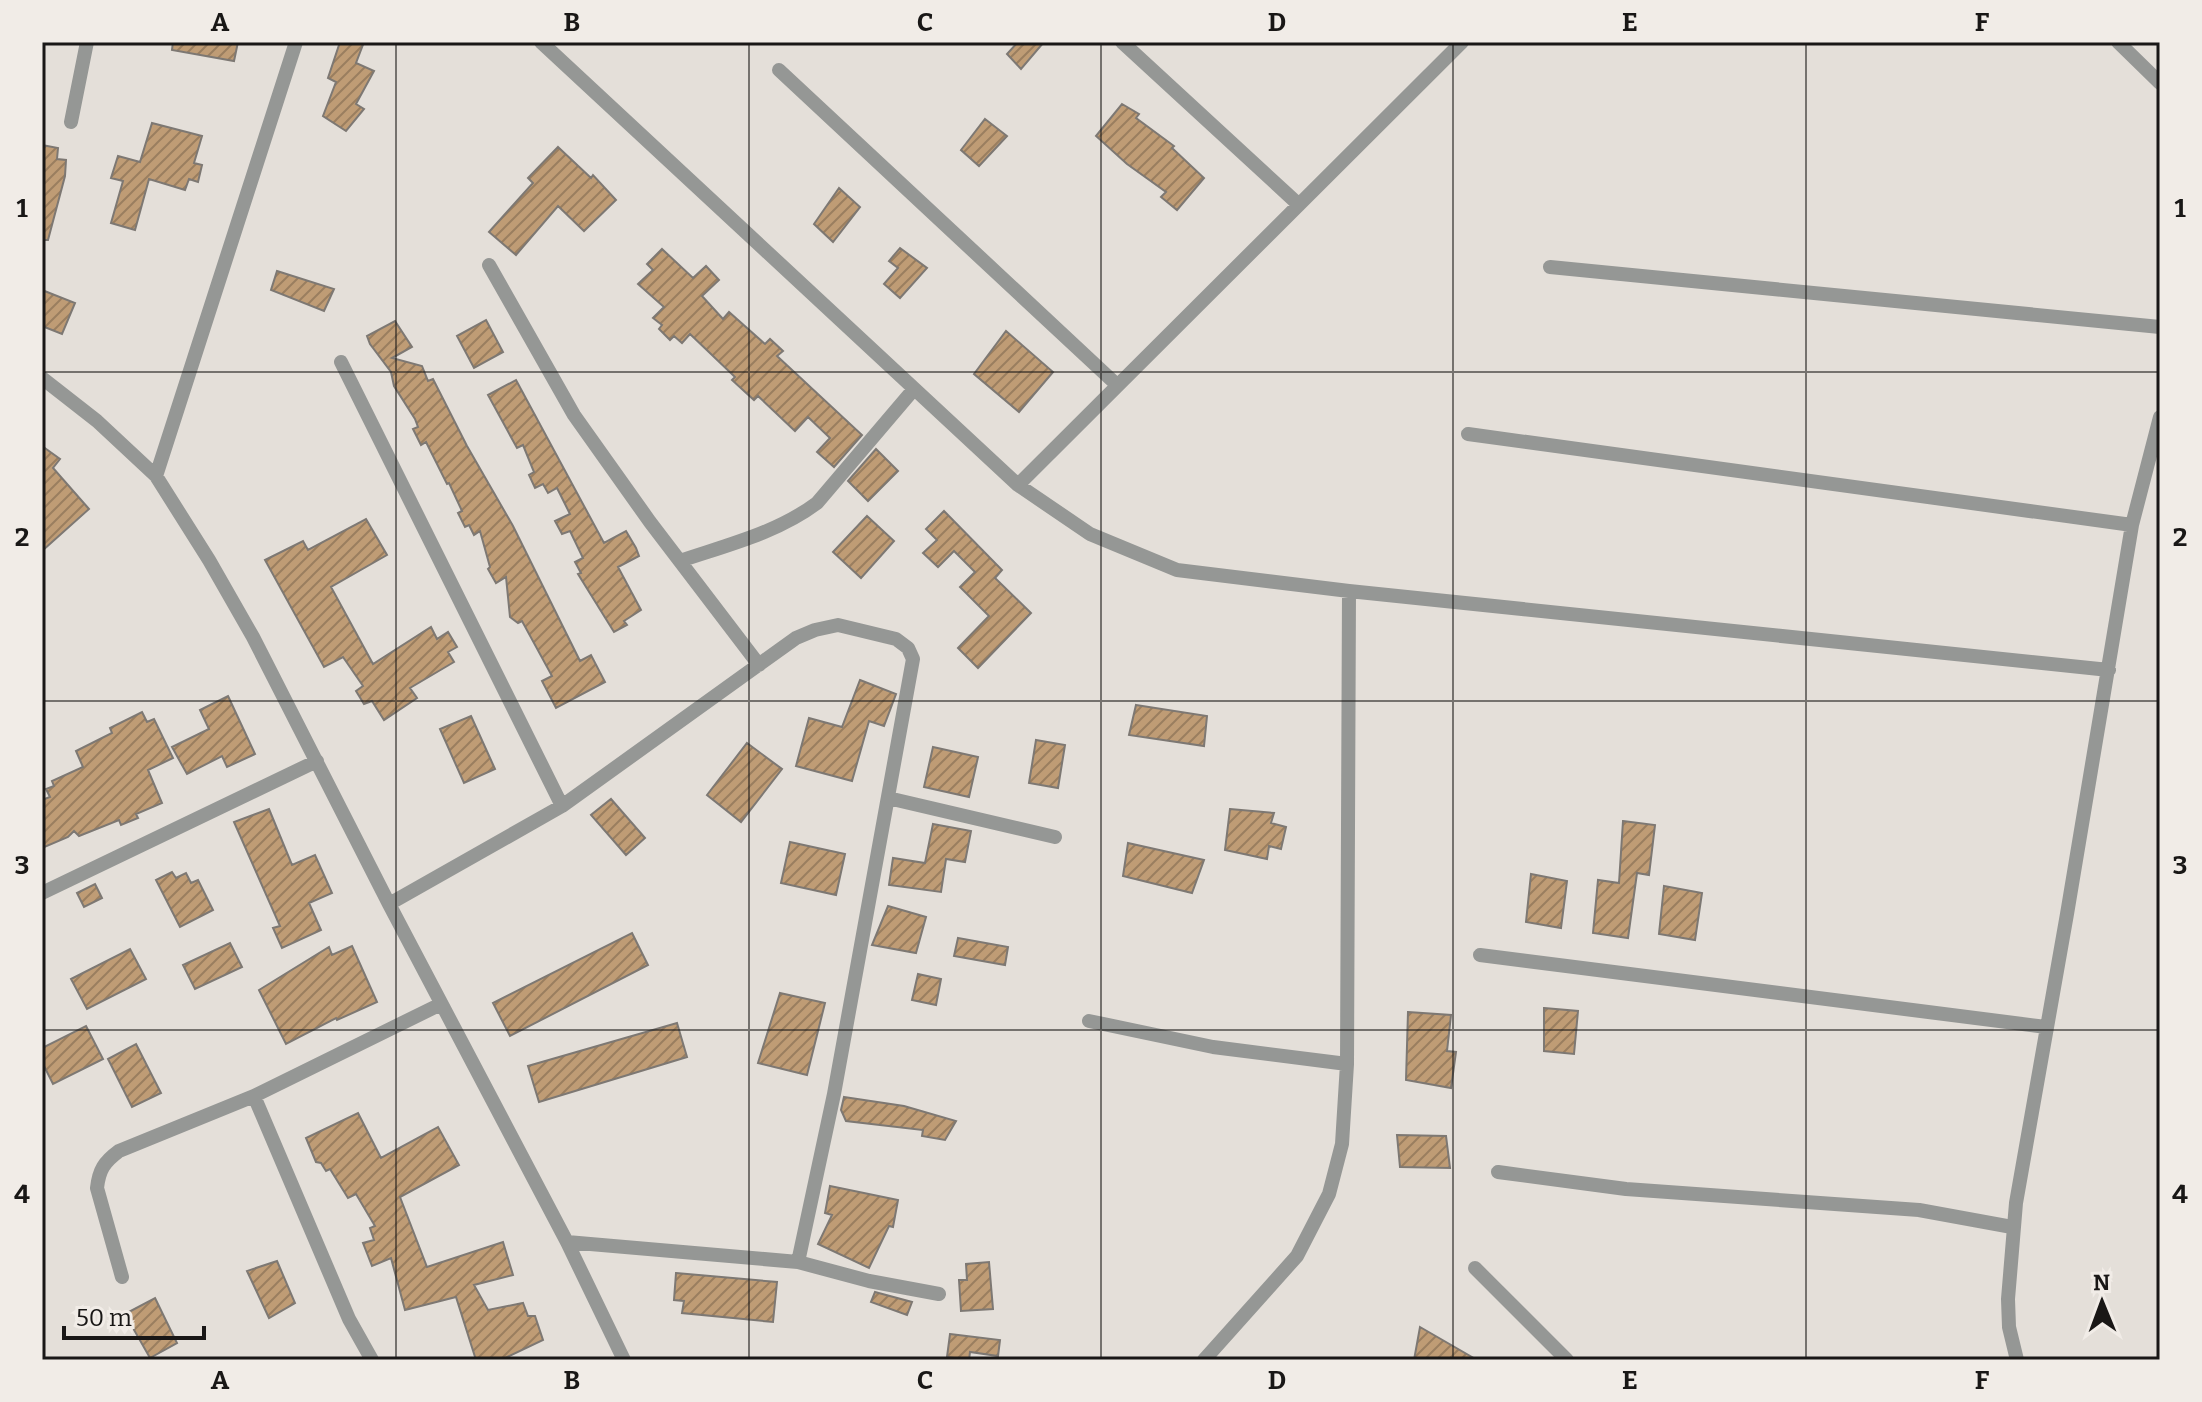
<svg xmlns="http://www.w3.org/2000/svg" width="2202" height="1402" font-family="Bitter,serif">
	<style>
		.building { fill: url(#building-hatch); stroke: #7d7873; stroke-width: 2 }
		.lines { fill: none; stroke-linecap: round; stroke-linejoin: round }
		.street { stroke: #959795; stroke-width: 14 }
		.grid { fill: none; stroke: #191716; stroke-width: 2; stroke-opacity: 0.55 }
		.neatline { fill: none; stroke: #191716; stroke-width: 3 }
		.grid-label { font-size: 26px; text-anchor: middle; font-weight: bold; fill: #191716 }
	</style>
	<defs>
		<pattern id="building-hatch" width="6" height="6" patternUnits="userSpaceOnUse" patternTransform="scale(2)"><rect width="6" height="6" fill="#bf9c75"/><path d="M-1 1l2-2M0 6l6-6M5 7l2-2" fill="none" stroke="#9a7e5f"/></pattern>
	</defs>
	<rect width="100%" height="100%" fill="#e4dfd9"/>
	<!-- building -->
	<path class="building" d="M173 42H238L234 61 172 50Z
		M340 42H364L356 63 374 71 356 104 364 109 346 131 323 116 336 82 328 78Z
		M1018 42H1044L1021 69 1007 54Z
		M1122 104 1139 114 1136 118 1174 146 1172 148 1204 178 1177 210 1161 197 1166 192 1127 164 1096 136Z
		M985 119 1007 136 979 166 961 150Z
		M152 123 202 136 194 163 202 165 198 182 189 179 185 190 149 179 135 230 111 223 123 181 111 178 118 156 140 162Z
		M42 145 58 148 57 159 66 160 65 176 48 240H42Z
		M558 147 591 178 593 175 616 200 584 231 558 206 516 255 489 232 533 183 528 178Z
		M839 188 860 207 833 242 814 224Z
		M900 248 927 268 900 298 884 284 898 268 889 261Z
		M662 249 693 278 706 266 719 280 702 296 723 319 729 312 765 344 770 339 783 351 777 356 862 435 834 467 817 452 830 438 808 417 795 431 758 396 754 400 732 380 735 377 690 334 682 343 674 336 670 340 659 329 662 325 653 318 664 307 638 284 653 270 647 264Z
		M277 271 334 289 324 311 271 290Z
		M42 290 75 303 62 334 42 326Z
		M486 320 503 352 474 368 457 336Z
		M395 321 412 347 392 358 422 366 428 381 433 379 467 446 513 526 580 661 591 655 605 682 556 708 542 681 552 676 522 621 518 623 510 617 506 577 496 583 488 569 490 567 480 531 474 535 469 525 465 527 458 513 462 511 449 483 447 484 426 442 421 445 413 429 418 427 415 419 394 386 391 372 370 344 367 336Z
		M1006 331 1053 372 1019 412 974 374Z
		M516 380 604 543 626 531 636 548 639 556 618 567 641 610 624 621 627 625 614 632 578 574 581 573 575 562 583 558 570 531 562 534 555 521 570 514 557 488 548 493 543 484 535 488 529 475 534 472 523 445 517 448 488 395Z
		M42 446 60 459 53 468 89 509 42 551Z
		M876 449 898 471 868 501 848 481Z
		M944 511 1002 570 995 578 1031 613 978 668 958 648 989 616 960 587 975 572 954 551 938 567 923 553 937 540 926 529Z
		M867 516 894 541 861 578 833 552Z
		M366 519 387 555 331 587 373 664 431 627 437 639 448 632 457 647 448 652 454 662 410 688 417 698 384 720 372 701 364 704 356 691 363 686 343 657 324 667 265 560 303 541 308 550Z
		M860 680 896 694 884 726 869 721 852 781 796 766 809 718 842 727Z
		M228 696 255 754 227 767 222 756 187 774 172 747 209 729 200 710Z
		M1136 705 1207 716 1204 746 1129 735Z
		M142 712 147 722 154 719 173 758 148 770 162 803 136 814 138 818 121 825 119 820 79 836 74 831 68 837 42 848V800L50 797 46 789 54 786 52 781 83 767 76 751 112 733 110 728Z
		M471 716 495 769 464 783 440 729Z
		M1036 740 1065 745 1058 788 1029 783Z
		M747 743 782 769 741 822 707 795Z
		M933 747 978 757 969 797 924 787Z
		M611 799 645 838 626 855 591 815Z
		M269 809 292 865 315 855 332 893 309 903 321 930 282 948 273 928 280 926 234 822Z
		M1230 809 1274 813 1271 823 1286 827 1281 849 1269 846 1267 859 1225 850Z
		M1623 821 1655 825 1649 875 1637 873 1628 938 1593 933 1598 880 1619 883Z
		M933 824 971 831 965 862 946 859 941 892 889 885 893 858 925 863Z
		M790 842 845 854 836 895 781 883Z
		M1128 843 1204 860 1192 893 1123 876Z
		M172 872 176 878 186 873 191 883 198 880 213 910 180 927 156 880Z
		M1531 874 1567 881 1561 928 1526 922Z
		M95 884 102 898 84 907 77 893Z
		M1664 886 1702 893 1695 940 1659 934Z
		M888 906 926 917 916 953 872 945Z
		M632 933 648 965 510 1036 493 1003Z
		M958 938 1008 947 1005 965 954 956Z
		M230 943 242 967 195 989 183 965Z
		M352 946 377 1002 337 1020 336 1018 286 1044 259 990 329 947 332 955Z
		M130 949 146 979 87 1009 71 979Z
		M918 974 941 979 936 1005 912 1000Z
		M780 993 825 1003 807 1075 758 1063Z
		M1544 1008 1578 1011 1574 1054 1544 1051Z
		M1408 1012 1451 1015 1447 1051 1456 1052 1451 1088 1406 1080Z
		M677 1023 687 1057 539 1102 528 1066Z
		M86 1026 103 1059 53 1084 42 1062V1048Z
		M136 1044 161 1093 132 1107 108 1059Z
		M844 1097 904 1106 956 1121 945 1140 922 1136 923 1130 846 1121 841 1110Z
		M358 1113 381 1158 438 1127 459 1165 400 1197 427 1267 503 1242 513 1275 474 1285 488 1310 523 1303 528 1316H535L543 1340 501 1360H476L456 1297 405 1310 391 1258 372 1266 363 1243 374 1240 370 1228 375 1226 356 1194 348 1198 330 1169 326 1171 321 1163 316 1162 306 1138Z
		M1397 1135 1446 1136 1450 1168 1400 1167Z
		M830 1186 898 1200 893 1227 889 1226 869 1268 818 1244 832 1215 825 1213Z
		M277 1261 295 1303 269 1318 247 1271Z
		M989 1262 993 1309 961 1311 959 1280H967L966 1264Z
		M676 1273 777 1282 773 1322 682 1313 684 1301 674 1300Z
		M875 1292 912 1302 907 1315 871 1302Z
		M155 1298 177 1343 150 1358 125 1314Z
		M1420 1327 1477 1360H1414Z
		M950 1334 1000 1340 998 1356 970 1352 969 1360 947 1357Z"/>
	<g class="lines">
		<!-- street -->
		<path class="street" d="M541 42 1018 485 1090 534 1177 570 1349 591 2109 670
			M1122 42 1298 204
			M2118 42 2160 83
			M779 70 1117 385
			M71 122 87 42
			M489 265 574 415 650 522 759 665
			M1550 267 2160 327
			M341 362 562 806
			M42 378 97 421 156 476 209 560 253 637 389 904 567 1242 624 1360
			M1468 434 2132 525
			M156 476 296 42
			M1018 485 1462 42
			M680 561C727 545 777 533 817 503L914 389
			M888 798 1055 837
			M42 893 317 761
			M389 904 562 806 796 638 815 630 838 625 896 639 908 648 913 659 834 1094 798 1262
			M1480 955 2046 1027
			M1089 1021 1213 1047 1347 1064
			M254 1096 349 1319 372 1360
			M1498 1172 1626 1189 1919 1210 2012 1227
			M567 1242 798 1262 869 1281 939 1294
			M1475 1268 1567 1360
			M122 1277 97 1188C99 1170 104 1162 119 1151L254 1096 441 1004
			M1204 1360 1297 1256 1329 1194 1342 1144 1347 1064 1349 591
			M2017 1360 2009 1327 2008 1299 2016 1203 2067 914 2132 525 2160 417"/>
	</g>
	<!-- grid -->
	<path class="grid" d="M396 42V1360M749 42V1360M1101 42V1360M1453 42V1360M1806 42V1360M42 372H2160M42 701H2160M42 1030H2160"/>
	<!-- border -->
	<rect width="2202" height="1402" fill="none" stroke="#f1ece7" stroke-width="88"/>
	<!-- north arrow -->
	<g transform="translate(2102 1302) rotate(359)" stroke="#f1ece7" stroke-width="6" paint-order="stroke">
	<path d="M0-6L14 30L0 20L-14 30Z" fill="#191716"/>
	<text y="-12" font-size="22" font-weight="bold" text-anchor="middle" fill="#191716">N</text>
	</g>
	<!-- scale -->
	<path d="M64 1326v12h140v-12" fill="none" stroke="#191716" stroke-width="4"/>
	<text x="76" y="1326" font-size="24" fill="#191716" stroke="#f1ece7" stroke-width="6" paint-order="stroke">50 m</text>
	<rect x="44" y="44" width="2114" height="1314" class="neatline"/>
	<g class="grid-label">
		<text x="220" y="31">A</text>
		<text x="572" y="31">B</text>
		<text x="925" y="31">C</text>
		<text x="1277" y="31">D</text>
		<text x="1630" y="31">E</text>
		<text x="1982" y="31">F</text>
		<text x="22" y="217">1</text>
		<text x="2180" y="217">1</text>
		<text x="22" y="546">2</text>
		<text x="2180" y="546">2</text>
		<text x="22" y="874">3</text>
		<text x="2180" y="874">3</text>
		<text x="22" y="1203">4</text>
		<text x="2180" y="1203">4</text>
		<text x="220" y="1389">A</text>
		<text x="572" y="1389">B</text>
		<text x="925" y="1389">C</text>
		<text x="1277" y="1389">D</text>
		<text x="1630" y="1389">E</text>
		<text x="1982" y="1389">F</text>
	</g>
</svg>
